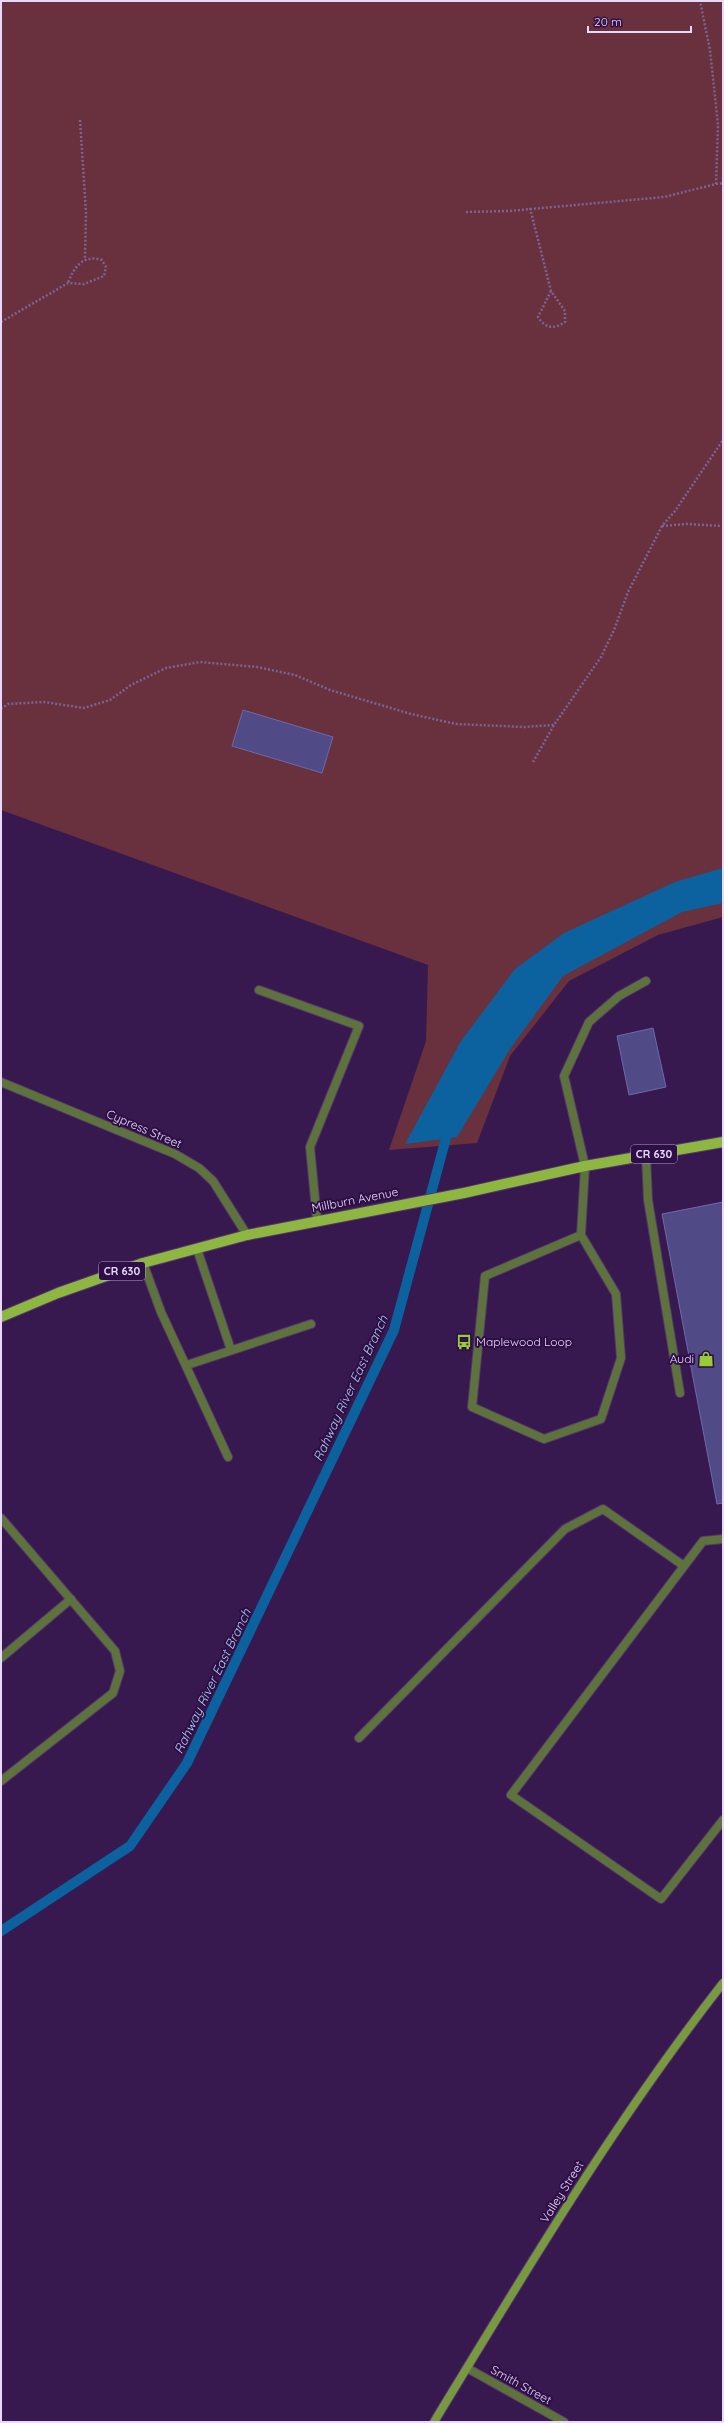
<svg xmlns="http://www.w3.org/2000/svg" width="724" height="2423" font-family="Quicksand,sans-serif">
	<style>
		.green { fill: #69303e }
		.water { fill: #0c629e }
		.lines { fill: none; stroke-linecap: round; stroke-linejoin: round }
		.stream { stroke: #0c629e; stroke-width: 10 }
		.building { fill: #504a87; stroke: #6f69aa }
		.service-casing { stroke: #53386b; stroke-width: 10 }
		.minor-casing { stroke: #53386b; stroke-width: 10 }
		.secondary-casing { stroke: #53386b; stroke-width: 10 }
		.primary-casing { stroke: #53386b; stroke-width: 12 }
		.path { stroke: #7c6392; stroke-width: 2.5; stroke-dasharray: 2 2; stroke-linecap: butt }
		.service { stroke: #5d723c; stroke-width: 8 }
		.minor { stroke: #5d723c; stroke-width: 8 }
		.secondary { stroke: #789940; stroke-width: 8 }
		.primary { stroke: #8eb741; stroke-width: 10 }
		.labels { text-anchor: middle; stroke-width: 4; stroke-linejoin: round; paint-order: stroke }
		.shield { fill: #2d0e45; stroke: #b19bc4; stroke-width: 1 }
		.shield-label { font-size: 11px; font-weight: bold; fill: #e9d8fb }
		.street-label { font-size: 12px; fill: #e9d8fb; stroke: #2d0e45 }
		.poi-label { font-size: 12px; fill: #e9d8fb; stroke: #2d0e45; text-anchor: start }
		.water-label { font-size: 13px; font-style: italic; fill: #acd0f1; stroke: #2d0e45 }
	</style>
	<rect width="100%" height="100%" fill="#371950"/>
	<!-- green -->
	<path class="green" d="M1 1H723V917L658 935 569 981 510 1056 477 1143 389 1150 426 1041 428 965 1 810Z"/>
	<!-- water -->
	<path class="water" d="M723 868V903L682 912 563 976 510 1049 457 1137 405 1144 461 1041 515 969 564 933 675 882Z"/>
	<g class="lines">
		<!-- stream -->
		<path class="stream" d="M1 1931 130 1846 187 1763 394 1330 449 1127"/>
	</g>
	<!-- building -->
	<path class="building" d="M243 710 333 737 322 773 232 746Z
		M653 1028 666 1087 629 1095 617 1036Z
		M723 1202V1503L717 1504 662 1214Z"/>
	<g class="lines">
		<defs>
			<path id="service" d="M259 990 359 1026 310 1147 317 1220
				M646 1156 648 1200 680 1393
				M581 1235 485 1276 472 1407 544 1439 601 1419 621 1358 616 1294 581 1235 585 1166 564 1076 589 1022 619 996 646 981
				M197 1249 231 1350
				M143 1263 161 1312 228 1457
				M187 1365 311 1324
				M1 1518 115 1651 120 1671 113 1693 1 1781
				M723 1539 703 1541 511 1795 661 1899 723 1820
				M1 1658 71 1599
				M359 1738 565 1529 603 1509 684 1566"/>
			<path id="minor" d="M1 1082 175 1154 199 1168 213 1181 247 1235
				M467 2368 564 2422"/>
			<path id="secondary" d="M434 2422C525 2272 615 2121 723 1983"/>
			<path id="primary" d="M1 1317 58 1293 143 1263 247 1235 464 1193 585 1166 723 1142"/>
		</defs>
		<!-- service casing -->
		<use href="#service" class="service-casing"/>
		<!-- minor casing -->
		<use href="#minor" class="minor-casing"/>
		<!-- secondary casing -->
		<use href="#secondary" class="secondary-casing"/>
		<!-- primary casing -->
		<use href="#primary" class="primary-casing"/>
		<!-- path -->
		<path class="path" d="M80 120 86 212 85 259
			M716 184 723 183
			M530 208 551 291 565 311V322C554 330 545 328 538 317L551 291
			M466 212 509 211 664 197 716 184 718 125 710 50 700 1
			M1 322 68 283 84 284 104 276 106 267 102 260C83 254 74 267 68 283
			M662 526 686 524 723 526
			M1 709 8 704 44 702 84 708 110 700 131 685 166 668 200 662 257 667 295 675 330 690 411 714 456 724 524 727 554 725
			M533 762 554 725 601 657 614 630 628 592 662 526 675 511 723 440"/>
		<!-- service -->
		<use href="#service" class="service"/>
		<!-- minor -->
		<use href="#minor" class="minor"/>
		<!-- secondary -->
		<use href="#secondary" class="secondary"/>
		<!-- primary -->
		<use href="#primary" class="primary"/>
	</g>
	<!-- icons -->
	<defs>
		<symbol id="bus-bare" viewBox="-9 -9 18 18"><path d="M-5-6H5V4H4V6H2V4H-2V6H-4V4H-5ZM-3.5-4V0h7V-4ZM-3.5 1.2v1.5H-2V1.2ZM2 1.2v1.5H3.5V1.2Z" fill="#99cb35" stroke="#2d0e45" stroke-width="2.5" paint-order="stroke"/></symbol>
		<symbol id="shop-bare" viewBox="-9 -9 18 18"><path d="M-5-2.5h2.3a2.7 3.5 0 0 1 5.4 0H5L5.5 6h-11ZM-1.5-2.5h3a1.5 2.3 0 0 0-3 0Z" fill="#99cb35" stroke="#2d0e45" stroke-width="2.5" paint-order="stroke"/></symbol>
	</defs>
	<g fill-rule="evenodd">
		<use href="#bus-bare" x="453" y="1331" width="22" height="22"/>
		<use href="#shop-bare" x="695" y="1348" width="22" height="22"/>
	</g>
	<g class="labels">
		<!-- shield labels -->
		<g class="shield">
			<rect x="631" y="1145" width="46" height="18" rx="3"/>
			<rect x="99" y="1262" width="46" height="18" rx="3"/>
		</g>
		<g class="shield-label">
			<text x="654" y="1158">CR 630</text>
			<text x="122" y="1275">CR 630</text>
		</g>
		<!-- street labels -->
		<g class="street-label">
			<text transform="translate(144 1129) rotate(23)" y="4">Cypress Street</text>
			<text transform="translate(355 1200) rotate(-11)" y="4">Millburn Avenue</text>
			<text transform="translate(562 2192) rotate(-58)" y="4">Valley Street</text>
			<text transform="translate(521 2385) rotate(29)" y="4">Smith Street</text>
		</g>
		<!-- poi labels -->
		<g class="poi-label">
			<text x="476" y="1346">Maplewood Loop</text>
			<text x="694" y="1363" text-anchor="end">Audi</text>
		</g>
		<!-- water labels -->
		<g class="water-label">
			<text transform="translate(350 1388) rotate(-65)" y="5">Rahway River East Branch</text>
			<text transform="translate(212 1681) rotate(-64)" y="5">Rahway River East Branch</text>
		</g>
	</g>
	<!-- border -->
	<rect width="724" height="2423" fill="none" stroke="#e9d8fb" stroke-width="4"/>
	<!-- scale -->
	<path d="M588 26v6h103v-6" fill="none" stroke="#e9d8fb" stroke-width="2"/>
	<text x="594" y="26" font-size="12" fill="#e9d8fb" stroke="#2d0e45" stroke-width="3" paint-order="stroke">20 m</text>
</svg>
